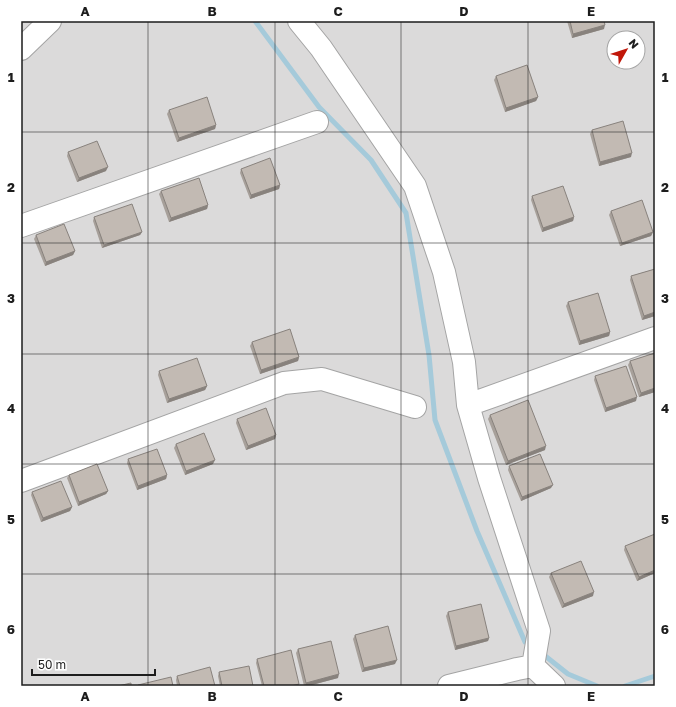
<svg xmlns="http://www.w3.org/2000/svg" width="676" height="707" font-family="'Golos Text',sans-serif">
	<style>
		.residential { fill: #dbdada; fill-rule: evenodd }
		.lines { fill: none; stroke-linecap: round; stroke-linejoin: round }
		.stream { stroke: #a5cada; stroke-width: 5 }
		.minor-casing { stroke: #a4a4a4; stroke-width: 24 }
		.minor { stroke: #fff; stroke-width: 22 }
		.wall { fill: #a7a09a }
		.shaded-wall { fill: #88827d }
		.building { fill: #c2bab3; stroke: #88827d }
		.grid { fill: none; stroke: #1d1d1d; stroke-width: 1; stroke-opacity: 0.55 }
		.neatline { fill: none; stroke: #1d1d1d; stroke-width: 1.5 }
		.grid-label { font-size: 13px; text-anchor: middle; font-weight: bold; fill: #1d1d1d }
	</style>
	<rect width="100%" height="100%" fill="#eeebe3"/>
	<!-- residential -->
	<path class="residential" d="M24 21H655V686H21V24ZM614 38H638V62H614Z"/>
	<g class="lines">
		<!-- stream -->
		<path class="stream" d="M255 21 319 107 371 160 406 213 429 355 435 420 477 531 525 642
			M544 655 568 674 597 686
			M625 686 655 676"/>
		<defs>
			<path id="minor" d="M299 21 321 48 415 186 444 272 464 362 468 405 489 478 539 631 533 666
				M21 49 50 21
				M21 226 317 122
				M468 405 655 338
				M21 481 284 383 322 379 415 407
				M449 686 517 669 533 666 554 686"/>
		</defs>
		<!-- minor casing -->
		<use href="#minor" class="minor-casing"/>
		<!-- minor -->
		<use href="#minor" class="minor"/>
	</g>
	<!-- wall -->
	<path class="wall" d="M567 21H604V29L572 38Z
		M496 76 538 97 536 101 505 112 494 80Z
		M169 110 216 125 215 129 177 142 167 114Z
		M592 130 631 157 599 166 590 134Z
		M68 152 106 171 77 182 67 156Z
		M241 169 280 185 279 189 250 199 240 173Z
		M161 191 208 205 207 209 169 222 159 194Z
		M532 196 574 217 573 221 542 232 531 200Z
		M611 211 653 232 651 236 620 246 609 215Z
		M94 217 142 232 140 235 102 248 93 221Z
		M36 235 75 251 73 255 45 266 34 239Z
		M655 269V316L642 320 630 280 631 276Z
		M568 302 610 332 609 336 579 345 566 306Z
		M252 342 299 357 298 361 260 374 250 346Z
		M655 353V392L639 397 628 365 630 361Z
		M159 371 207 386 205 390 167 403 158 375Z
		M595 376 636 401 605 412 594 380Z
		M490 415 545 450 506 465 488 419Z
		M237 419 276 435 275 439 246 450 236 423Z
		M176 444 213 464 185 475 174 448Z
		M128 459 167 475 166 479 137 490 127 463Z
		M509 466 551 488 521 501 508 470Z
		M69 475 108 491 106 494 78 506 67 478Z
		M32 492 72 507 70 511 41 522 31 495Z
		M655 534V573L637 581 624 550 625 546Z
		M551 573 593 596 562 608 549 577Z
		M448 612 489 638 488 641 455 650 446 616Z
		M355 635 395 664 362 672 353 639Z
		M298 649 338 678 308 686H304L296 653Z
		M257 659 298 686H262L256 663Z
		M219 672 253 686H220L218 676Z
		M177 676 215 686H177L176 680Z"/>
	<!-- shaded-wall -->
	<path class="shaded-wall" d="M605 25 604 29 572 38 573 34Z
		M538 97 536 101 505 112 506 108Z
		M216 125 215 129 177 142 179 138Z
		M632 153 631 157 599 166 600 162Z
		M108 167 106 171 77 182 79 178Z
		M280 185 279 189 250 199 251 195Z
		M208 205 207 209 169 222 171 218Z
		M574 217 573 221 542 232 543 228Z
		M142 232 140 235 102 248 104 245Z
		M653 232 651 236 620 246 622 243Z
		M75 251 73 255 45 266 46 262Z
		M655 312V316L642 320 644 316Z
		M610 332 609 336 579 345 580 341Z
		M299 357 298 361 260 374 261 370Z
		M207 386 205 390 167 403 169 399Z
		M655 388V392L639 397 641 393Z
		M637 397 636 401 605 412 606 408Z
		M276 435 275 439 246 450 248 446Z
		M546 446 545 450 506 465 508 461Z
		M215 460 213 464 185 475 186 471Z
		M167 475 166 479 137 490 138 486Z
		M553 485 551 488 521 501 522 497Z
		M108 491 106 494 78 506 79 502Z
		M72 507 70 511 41 522 43 518Z
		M655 570V573L637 581 639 577Z
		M594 592 593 596 562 608 564 604Z
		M489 638 488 641 455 650 456 646Z
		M397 660 395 664 362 672 364 668Z
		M339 674 338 678 308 686H305L306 683Z
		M299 684 298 686H291Z"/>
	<!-- building -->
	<path class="building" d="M570 21H604L605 25 573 34Z
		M527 65 538 97 506 108 496 76Z
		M207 97 216 125 179 138 169 110Z
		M623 121 632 153 600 162 592 130Z
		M97 141 108 167 79 178 68 152Z
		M270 158 280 185 251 195 241 169Z
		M199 178 208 205 171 218 161 191Z
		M563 186 574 217 543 228 532 196Z
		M642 200 653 232 622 243 611 211Z
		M132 204 142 232 104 245 94 217Z
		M64 224 75 251 46 262 36 235Z
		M655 269V312L644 316 631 276Z
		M598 293 610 332 580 341 568 302Z
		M290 329 299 357 261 370 252 342Z
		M655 353V388L641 393 630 361Z
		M197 358 207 386 169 399 159 371Z
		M626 366 637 397 606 408 595 376Z
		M528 400 546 446 508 461 490 415Z
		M266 408 276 435 248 446 237 419Z
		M204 433 215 460 186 471 176 444Z
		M157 449 167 475 138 486 128 459Z
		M540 454 553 485 522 497 509 466Z
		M97 464 108 491 79 502 69 475Z
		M61 481 72 507 43 518 32 492Z
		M655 534V570L639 577 625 546Z
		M581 561 594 592 564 604 551 573Z
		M481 604 489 638 456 646 448 612Z
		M388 626 397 660 364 668 355 635Z
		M331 641 339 674 306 683 298 649Z
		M291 650 299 684 291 686H264L257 659Z
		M249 666 253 686H222L219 672Z
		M210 667 215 686H180L177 676Z
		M171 677 173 686H138V685Z
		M131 683V686H118Z"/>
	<!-- grid -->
	<path class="grid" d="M148 21V686M275 21V686M401 21V686M528 21V686M21 132H655M21 243H655M21 354H655M21 464H655M21 574H655"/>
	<!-- border -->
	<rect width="676" height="707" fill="none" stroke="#ffffff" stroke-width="44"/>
	<!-- north arrow -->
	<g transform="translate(626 50) rotate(51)"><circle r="19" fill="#ffffff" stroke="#a5a5a5"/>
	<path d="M0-3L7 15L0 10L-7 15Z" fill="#c11709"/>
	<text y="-6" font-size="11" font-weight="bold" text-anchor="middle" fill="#1d1d1d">N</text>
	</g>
	<!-- scale -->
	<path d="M32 669v6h123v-6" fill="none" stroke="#1d1d1d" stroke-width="2"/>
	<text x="38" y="669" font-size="12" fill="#1d1d1d" stroke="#ffffff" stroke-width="3" paint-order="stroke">50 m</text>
	<rect x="22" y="22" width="632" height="663" class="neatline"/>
	<g class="grid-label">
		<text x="85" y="16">A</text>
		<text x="212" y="16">B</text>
		<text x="338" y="16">C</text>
		<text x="464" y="16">D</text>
		<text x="591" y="16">E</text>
		<text x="11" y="82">1</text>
		<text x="665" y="82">1</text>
		<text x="11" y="192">2</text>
		<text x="665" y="192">2</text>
		<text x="11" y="303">3</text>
		<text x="665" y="303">3</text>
		<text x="11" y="413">4</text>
		<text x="665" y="413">4</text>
		<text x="11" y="524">5</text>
		<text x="665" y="524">5</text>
		<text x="11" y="634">6</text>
		<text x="665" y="634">6</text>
		<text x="85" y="701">A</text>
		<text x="212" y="701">B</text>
		<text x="338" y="701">C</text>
		<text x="464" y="701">D</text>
		<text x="591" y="701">E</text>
	</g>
</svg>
